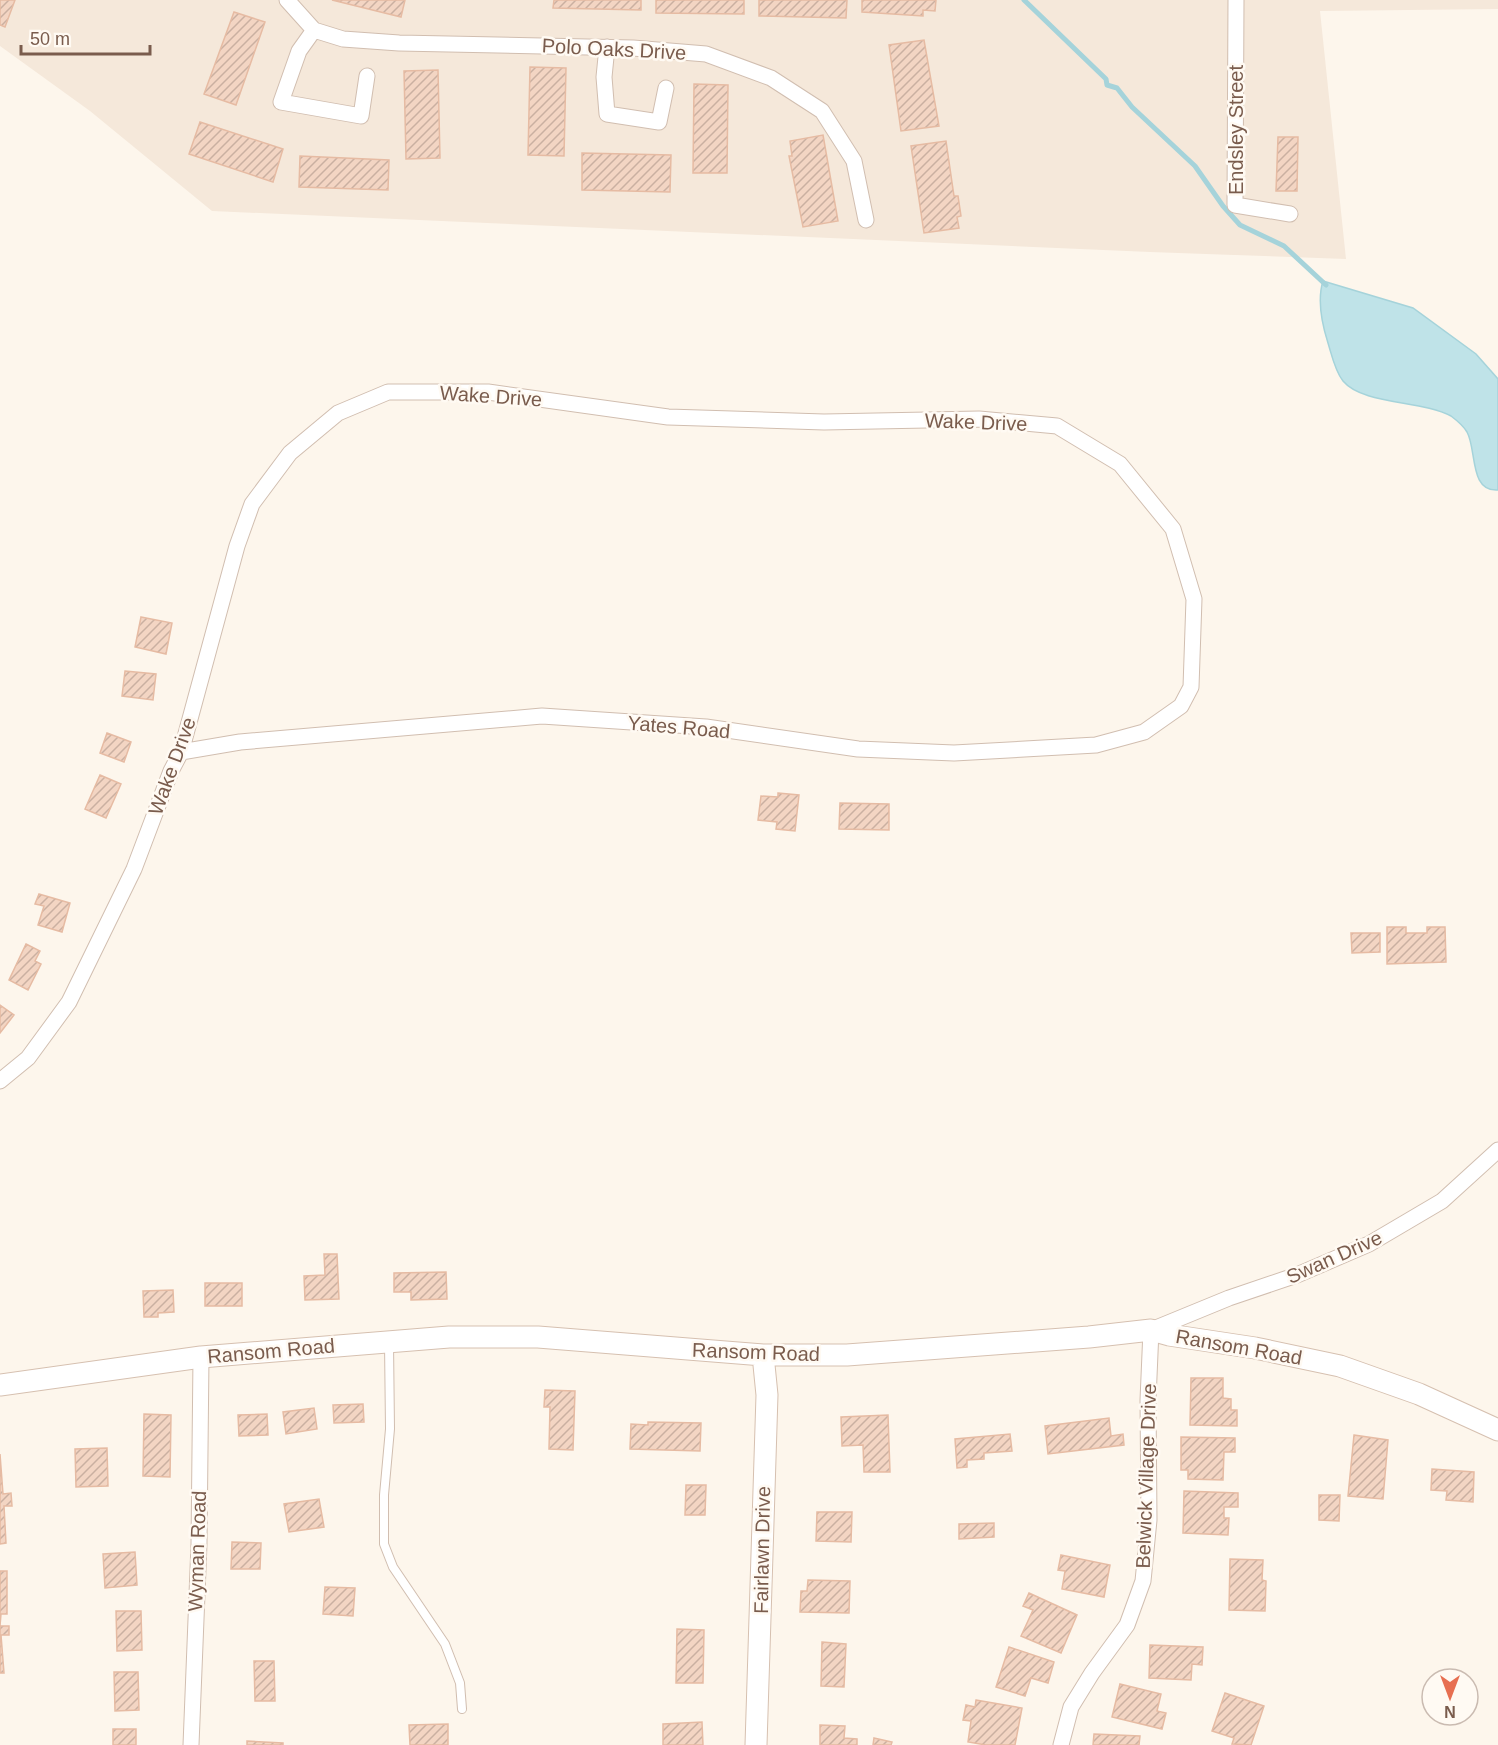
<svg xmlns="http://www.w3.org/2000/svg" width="1498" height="1745" font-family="Helvetica,sans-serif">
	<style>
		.residential { fill: #f5e8da }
		.water { fill: #bfe3e8; stroke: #a5d3da; stroke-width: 1.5 }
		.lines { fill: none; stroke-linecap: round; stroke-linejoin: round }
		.stream { stroke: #a5d3da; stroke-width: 5 }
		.building { fill: url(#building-hatch); stroke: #e6bba3; stroke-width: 1.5 }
		.lane-casing { stroke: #d1beb0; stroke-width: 10 }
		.street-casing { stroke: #d1beb0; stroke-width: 17 }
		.secondary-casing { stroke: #d6c0b0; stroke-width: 23 }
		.lane { stroke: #fff; stroke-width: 8 }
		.street { stroke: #fff; stroke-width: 15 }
		.secondary { stroke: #fff; stroke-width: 21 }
		.labels { text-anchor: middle; stroke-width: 5; stroke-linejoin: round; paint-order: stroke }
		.street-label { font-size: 20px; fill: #7a5c4d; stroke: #fffaf3 }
	</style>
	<defs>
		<pattern id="building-hatch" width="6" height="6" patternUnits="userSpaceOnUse" patternTransform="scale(1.5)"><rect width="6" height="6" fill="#f3d5c3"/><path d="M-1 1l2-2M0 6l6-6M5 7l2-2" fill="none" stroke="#cab0a1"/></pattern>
	</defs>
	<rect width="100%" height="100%" fill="#fdf6ec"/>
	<!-- residential -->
	<path class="residential" d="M0 0H1498V9L1320 11 1346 259 1150 252 212 211 90 111 0 46Z"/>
	<!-- water -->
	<path class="water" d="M1323 281 1413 308 1476 354 1498 379V490C1469 492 1477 450 1467 432 1464 427 1455 419 1451 416 1422 400 1363 405 1343 381 1335 371 1332 356 1328 343 1322 324 1317 300 1323 281Z"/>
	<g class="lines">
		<!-- stream -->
		<path class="stream" d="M1024 0 1106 79 1107 85 1117 88 1132 107 1195 166 1223 206 1240 225 1284 246 1326 285"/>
	</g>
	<!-- building -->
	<path class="building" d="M0 0H15L5 27 0 25Z
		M332 0H405L401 17Z
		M554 0H641V10L553 8Z
		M656 0H744V14L656 13Z
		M759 0H847L846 18 759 16Z
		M862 0H936L935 11 923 10V16L862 12Z
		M234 12 265 22 236 105 204 94Z
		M924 40 939 126 901 131 889 45Z
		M530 67 566 68 564 156 528 155Z
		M438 70 440 158 406 159 404 71Z
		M694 84 728 85 727 173H693Z
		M200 122 283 149 273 182 189 154Z
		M823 135 838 221 803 227 789 156H792L790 141Z
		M1278 137H1298L1297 191H1276Z
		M946 141 954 196H958L961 216 957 217 959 228 924 233 911 146Z
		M582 153 671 155 670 192 582 190Z
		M300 156 389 160 388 190 299 187Z
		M141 617 172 623 166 654 135 647Z
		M125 671 156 674 153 700 122 696Z
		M107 733 131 742 124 762 100 753Z
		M100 775 121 784 106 818 85 809Z
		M778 793 799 795 795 831 776 829 777 822 758 820 761 796 778 797Z
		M840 803 889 804V830L839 829Z
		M39 894 70 903 62 932 38 925 44 906 35 904Z
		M1387 927H1406V933H1427V927H1445L1446 962 1387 964Z
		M1351 933H1380V952L1352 953Z
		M26 944 40 951 35 961 41 964 28 990 9 980Z
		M0 1005 14 1015 0 1033Z
		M324 1254H337L339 1299 305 1300 304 1276 325 1275Z
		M446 1272 447 1299 411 1300V1292H394V1273Z
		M205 1283H242V1306H205Z
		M173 1290 174 1312 158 1313V1317H144L143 1291Z
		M1191 1378H1223V1398L1231 1399V1410H1237V1426L1190 1425Z
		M545 1390 575 1391 573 1450 549 1449 550 1407H544Z
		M363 1404 364 1422 334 1423 333 1405Z
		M314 1408 317 1429 286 1434 283 1412Z
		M144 1414 171 1415 170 1477 143 1476Z
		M267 1414 268 1435 239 1436 238 1415Z
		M888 1415 890 1472H864L863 1445 842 1446 841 1417Z
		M1109 1418 1111 1436 1123 1434 1124 1445 1048 1454 1045 1426Z
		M648 1422 701 1423 700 1451 630 1449 631 1424 648 1425Z
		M1010 1434 1012 1451 984 1453V1459L967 1460V1467L957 1468 955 1439Z
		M1354 1435 1388 1440 1383 1499 1348 1496Z
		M1181 1437 1235 1438V1452H1224L1223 1480 1188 1479V1470H1181Z
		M107 1448 108 1486 76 1487 75 1449Z
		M0 1454 3 1494 11 1493 12 1506H4L6 1543 0 1544Z
		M1432 1469 1474 1472 1473 1502 1446 1500 1447 1491 1431 1490Z
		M686 1485H706L705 1515H685Z
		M1184 1491 1238 1493V1507H1224V1518H1229L1228 1535 1183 1533Z
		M1319 1495H1340L1339 1521 1319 1520Z
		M319 1499 324 1527 289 1532 284 1504Z
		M817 1512H852L851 1542 816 1541Z
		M994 1523V1537L959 1539V1524Z
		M232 1542 261 1543 260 1569H231Z
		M135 1552 137 1585 105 1588 103 1554Z
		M1061 1555 1110 1565 1104 1597 1062 1589 1065 1571 1058 1570Z
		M1230 1559 1263 1560 1262 1580 1266 1581 1265 1611 1229 1610Z
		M0 1571H7V1614H1L0 1626H9V1635H1L4 1673H0Z
		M808 1580 850 1581 849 1613 800 1612 801 1591H807Z
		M325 1587 355 1588 353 1616 323 1614Z
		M1029 1593 1077 1615 1061 1653 1021 1636 1033 1610 1023 1606Z
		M116 1611H141L142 1650 117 1651Z
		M677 1629 704 1630 703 1683H676Z
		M822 1642 846 1644 844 1687 821 1686Z
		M1150 1645 1203 1647 1202 1665 1192 1664 1191 1680 1149 1678Z
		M1009 1647 1054 1662 1048 1683 1031 1678 1025 1696 996 1687Z
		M254 1661H274L275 1701H255Z
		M114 1672H138L139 1710 115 1711Z
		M1120 1684 1161 1694 1157 1711 1166 1713 1162 1729 1112 1717Z
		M1225 1693 1264 1706 1251 1745 1232 1744 1234 1738 1212 1731Z
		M976 1700 1022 1708 1015 1745H986L968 1742 971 1721 963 1720 966 1705 975 1707Z
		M702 1722 703 1745H663V1724Z
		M448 1724V1745H410L409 1725Z
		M820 1725 845 1726 844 1738 857 1739V1745H820Z
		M113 1729H136V1745H113Z
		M1094 1734 1140 1736 1139 1745H1093Z
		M874 1738 892 1742 891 1745H873Z
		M247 1741 283 1743V1745H247Z"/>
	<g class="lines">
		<defs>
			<path id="lane" d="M389 1343 390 1429 384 1495V1544L393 1567 445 1644 460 1683 462 1709"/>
			<path id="street" d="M287 0 314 30 343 39 399 43 633 48 706 54 771 78 822 111 854 161 866 220
				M1236 0 1235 205 1290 214
				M314 30 299 51 281 102 361 116 367 76
				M607 47 604 77 607 114 659 122 666 88
				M0 1081 28 1058 69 1002 134 869 171 771 181 752 237 546 252 504 290 453 338 413 388 392H488L668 417 824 422 979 419 1057 426 1120 464 1173 529 1194 599 1191 687 1181 706 1144 732 1096 745 954 753 858 749 706 727 542 716 240 742 181 752
				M191 1745 199 1544 201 1357
				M1061 1745 1071 1707 1092 1673 1127 1625 1143 1581 1149 1520 1148 1400 1151 1330 1229 1298 1297 1275 1369 1244 1442 1201 1498 1150"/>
			<path id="secondary" d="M0 1385 201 1357 449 1337H538L763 1355H847L1089 1337 1151 1330 1169 1335 1255 1348 1340 1366 1419 1394 1498 1430
				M756 1745 767 1395 763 1355"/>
		</defs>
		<!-- lane casing -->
		<use href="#lane" class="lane-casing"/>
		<!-- street casing -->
		<use href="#street" class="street-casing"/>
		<!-- secondary casing -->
		<use href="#secondary" class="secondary-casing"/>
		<!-- lane -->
		<use href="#lane" class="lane"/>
		<!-- street -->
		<use href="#street" class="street"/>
		<!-- secondary -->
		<use href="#secondary" class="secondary"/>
	</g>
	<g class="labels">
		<!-- street labels -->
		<g class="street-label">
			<text transform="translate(614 49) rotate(3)" y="7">Polo Oaks Drive</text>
			<text transform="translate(1236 130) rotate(-90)" y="7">Endsley Street</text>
			<text transform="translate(491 396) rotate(4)" y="7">Wake Drive</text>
			<text transform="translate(976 422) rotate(2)" y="7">Wake Drive</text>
			<text transform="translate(679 727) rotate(5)" y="7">Yates Road</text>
			<text transform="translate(172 766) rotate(-70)" y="7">Wake Drive</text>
			<text transform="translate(1334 1257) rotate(-24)" y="7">Swan Drive</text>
			<text transform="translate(1239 1347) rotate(10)" y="7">Ransom Road</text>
			<text transform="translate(271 1351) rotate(-5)" y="7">Ransom Road</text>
			<text transform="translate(756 1352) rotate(2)" y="7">Ransom Road</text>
			<text transform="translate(1146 1476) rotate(-88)" y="7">Belwick Village Drive</text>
			<text transform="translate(762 1550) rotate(-89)" y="7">Fairlawn Drive</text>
			<text transform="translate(197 1551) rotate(-88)" y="7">Wyman Road</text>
		</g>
	</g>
	<!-- north arrow -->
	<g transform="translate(1450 1697) rotate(180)"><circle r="28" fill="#fffaf3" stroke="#cabbb1" stroke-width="1.5"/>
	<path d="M0-4.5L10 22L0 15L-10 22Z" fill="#e76f51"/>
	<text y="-9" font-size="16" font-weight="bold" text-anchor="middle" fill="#7a5c4d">N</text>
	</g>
	<!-- scale -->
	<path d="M21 45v9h129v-9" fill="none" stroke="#7a5c4d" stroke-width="3"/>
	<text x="30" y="45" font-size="18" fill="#7a5c4d" stroke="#fffaf3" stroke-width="4.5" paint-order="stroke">50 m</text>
</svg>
